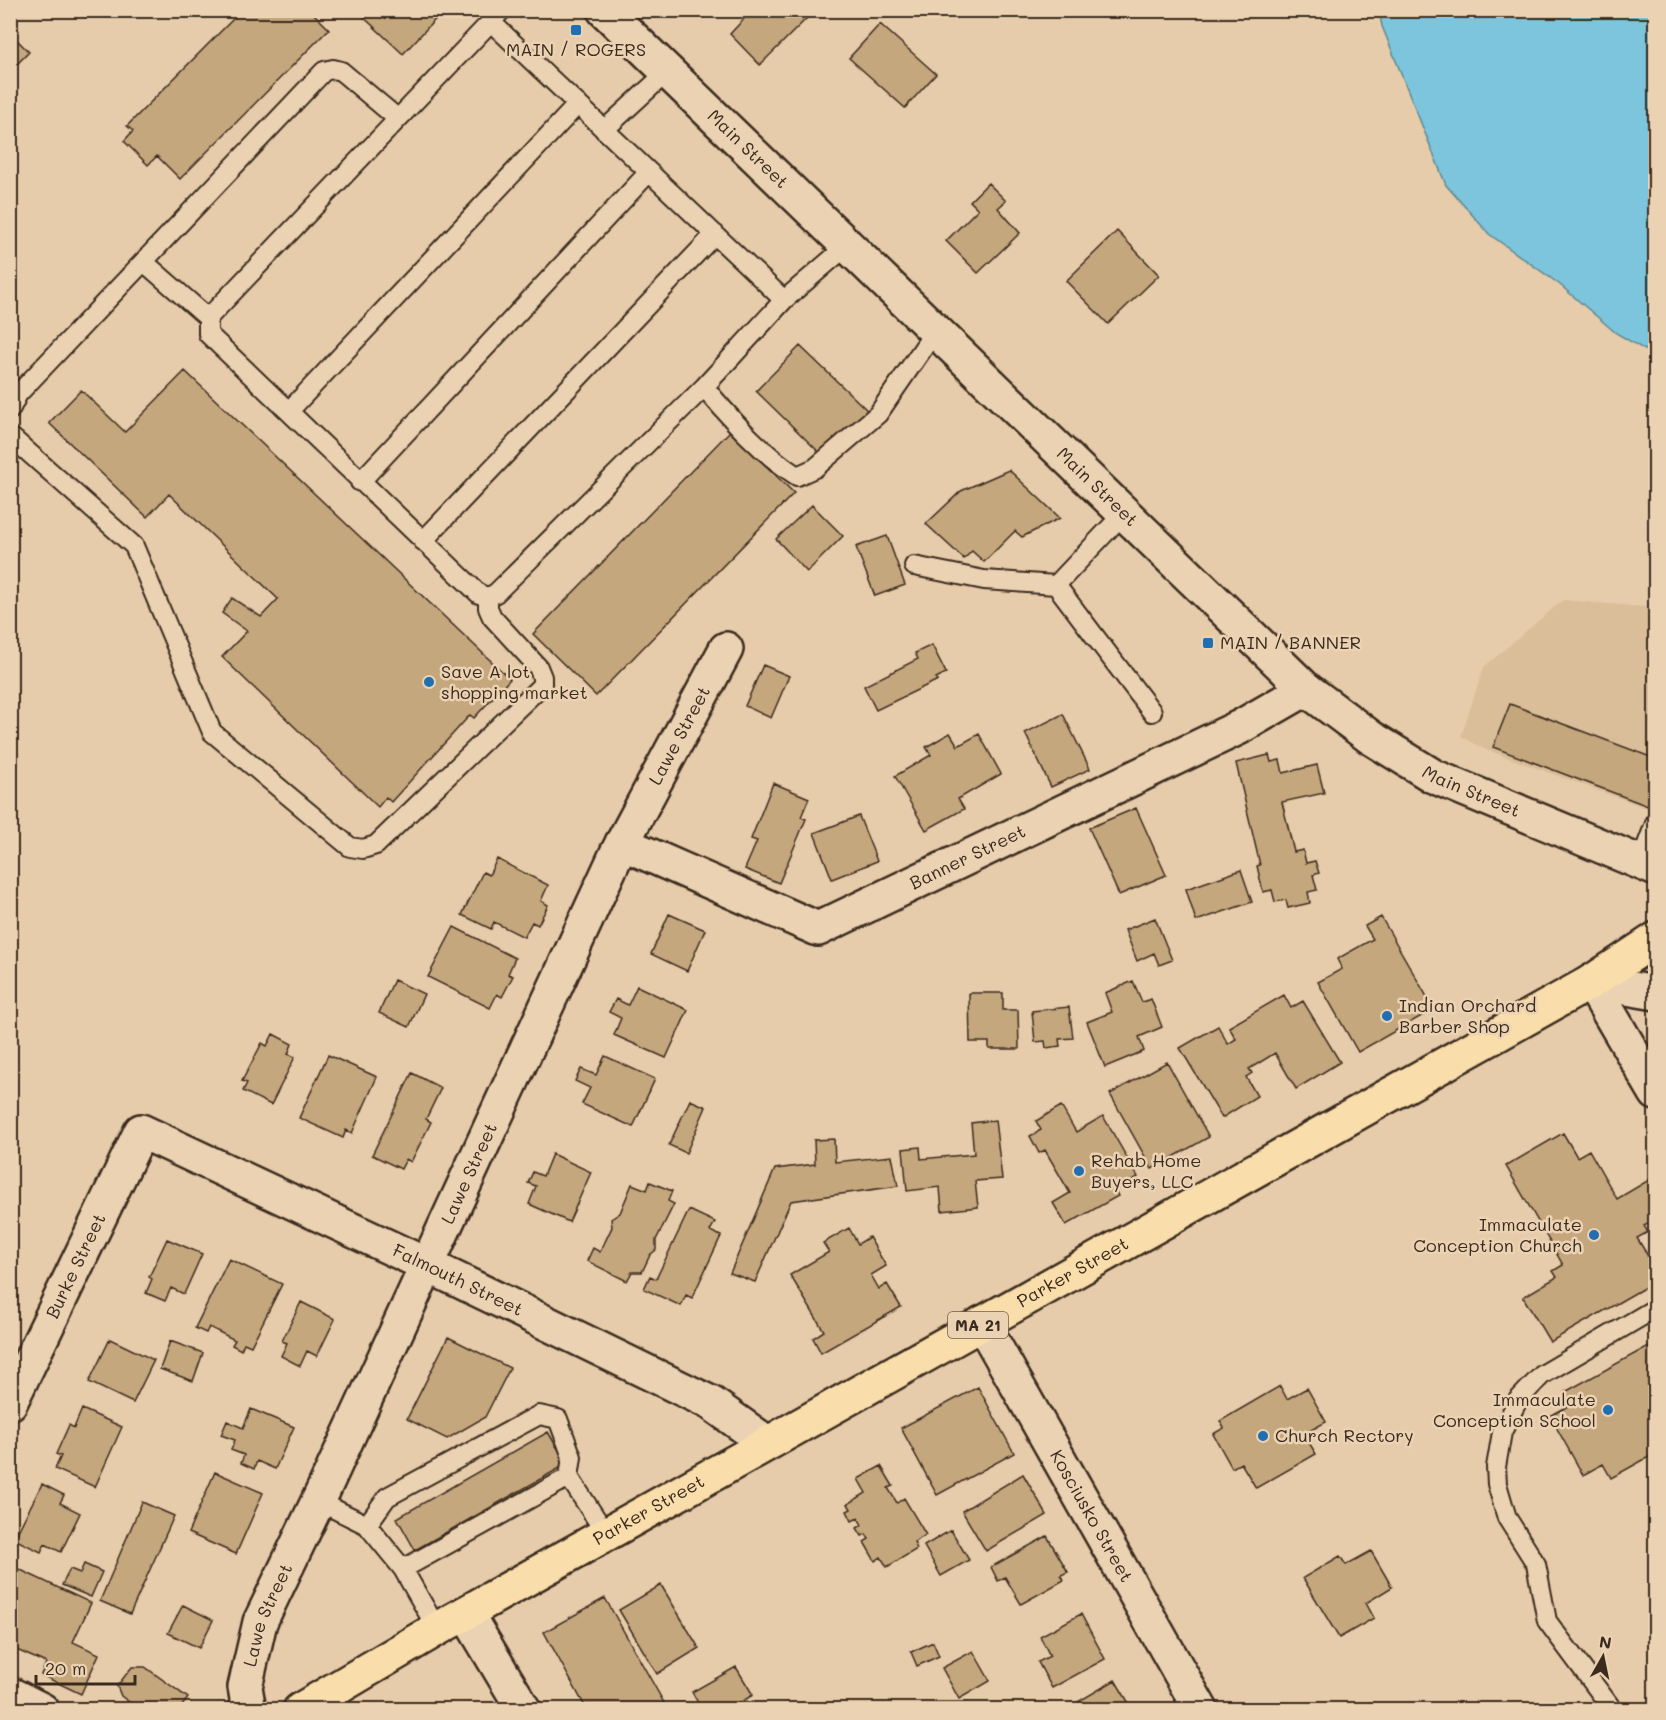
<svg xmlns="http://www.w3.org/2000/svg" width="1666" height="1720" font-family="Mali,sans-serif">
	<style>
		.built { fill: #d9be99 }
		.water { fill: #7bc5dc; stroke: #618790; stroke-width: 1.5 }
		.building { fill: #c5a77d; stroke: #3b2a1e; stroke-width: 1.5 }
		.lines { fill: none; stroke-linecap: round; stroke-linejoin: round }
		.lane-casing { stroke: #3b2a1e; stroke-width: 22 }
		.street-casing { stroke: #3b2a1e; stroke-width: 38 }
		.secondary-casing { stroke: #3b2a1e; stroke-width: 38 }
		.primary-casing { stroke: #3b2a1e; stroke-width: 38 }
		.lane { stroke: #ebd2b3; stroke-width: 18 }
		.street { stroke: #ebd2b3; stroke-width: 33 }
		.secondary { stroke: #ebd2b3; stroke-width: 33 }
		.primary { stroke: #f9deab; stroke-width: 33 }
		.poi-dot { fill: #1f6fb2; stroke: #ebd2b3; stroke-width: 2 }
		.labels { text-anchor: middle; stroke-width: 5; stroke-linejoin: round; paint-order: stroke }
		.shield { fill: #ebd2b3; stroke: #705c4b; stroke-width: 1.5 }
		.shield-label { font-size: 16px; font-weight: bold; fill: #3b2a1e }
		.poi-label { font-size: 18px; fill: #3b2a1e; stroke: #ebd2b3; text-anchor: start }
		.street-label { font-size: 18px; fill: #3b2a1e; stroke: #ebd2b3 }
	</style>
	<rect width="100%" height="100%" fill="#e6ccaa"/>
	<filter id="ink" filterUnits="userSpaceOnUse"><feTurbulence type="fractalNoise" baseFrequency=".0167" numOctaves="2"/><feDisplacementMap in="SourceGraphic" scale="12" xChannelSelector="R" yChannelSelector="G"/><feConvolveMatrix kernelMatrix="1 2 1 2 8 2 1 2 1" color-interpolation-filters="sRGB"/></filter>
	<g filter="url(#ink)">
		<!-- built -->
		<path class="built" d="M1563 600 1655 608V811L1484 749 1461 736 1484 667Z"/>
		<!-- water -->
		<path class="water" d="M1379 11H1655V356L1616 333 1559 284 1489 234 1446 185 1382 26Z"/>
		<!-- building -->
		<path class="building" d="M242 10H310L329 29 180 179 157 156 148 165 124 141 133 131 127 126Z
			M356 10H444L403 54Z
			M752 10H815L760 65 730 34Z
			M880 24 936 74 905 108 849 58Z
			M10 33 29 52 12 69 10 68Z
			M988 183 1006 201 998 208 1020 233 978 273 946 241 978 209 970 201Z
			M1117 231 1159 275 1108 324 1066 281Z
			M800 346 869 412 825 458 756 391Z
			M185 371 510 679 474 718 470 715 391 802 386 797 378 807 222 657 247 631 222 613 232 598 261 617 278 599 169 494 147 517 49 423 81 390 125 432Z
			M730 431 794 493 596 696 533 634Z
			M1009 470 1060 518 1022 537 1015 531 984 562 972 551 964 559 926 524 961 491Z
			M812 505 843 536 807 572 776 539Z
			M887 536 905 585 875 596 856 547Z
			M932 645 946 673 936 678 938 680 876 710 864 686 918 659 915 653Z
			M763 665 789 676 771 718 745 706Z
			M1510 704 1656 759V788L1648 806 1493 747Z
			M1063 714 1090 769 1051 787 1025 733Z
			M950 733 958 746 979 734 1001 774 958 799 964 809 926 830 895 776 931 755 926 747Z
			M1269 755 1271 762 1280 760 1283 773 1317 765 1324 793 1282 802 1294 852 1303 850 1306 863 1315 861 1319 873 1313 875 1317 890 1308 892 1310 903 1288 908 1286 900 1275 902 1272 890 1263 892 1257 866 1260 865 1236 763Z
			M773 783 809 798 801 817 806 819 779 883 745 869 757 841 751 839Z
			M1136 808 1166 875 1119 895 1089 828Z
			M859 816 877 861 832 879 814 833Z
			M497 859 548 885 541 901 548 905 538 925 532 922 524 937 494 922 491 929 462 915 483 872 489 875Z
			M1241 870 1252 902 1196 921 1186 889Z
			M669 914 705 930 687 971 651 954Z
			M1381 917 1434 1009 1358 1052 1318 982 1342 969 1337 959 1373 939 1365 926Z
			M1155 918 1172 960 1159 965 1154 953 1137 961 1125 930Z
			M454 927 515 958 508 974 513 976 502 997 497 994 490 1008 428 977Z
			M394 980 424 994 409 1027 379 1013Z
			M1133 981 1142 1002 1151 999 1162 1027 1139 1037 1144 1051 1105 1067 1087 1022 1112 1012 1105 993Z
			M637 986 688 1010 666 1058 614 1035 621 1018 609 1012 616 999 628 1005Z
			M969 993H1003V1010H1018L1019 1049H989V1042H970Z
			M1284 995 1291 1008 1303 1001 1340 1062 1296 1089 1275 1053 1249 1069 1252 1073 1246 1077 1257 1096 1222 1118 1180 1048 1218 1026 1228 1044 1236 1039 1229 1027Z
			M1069 1007 1073 1038 1059 1039 1060 1046 1046 1048 1045 1041 1035 1042 1032 1011Z
			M273 1034 292 1044 288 1054 295 1057 271 1105 243 1091 247 1083 242 1081 262 1043 267 1046Z
			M328 1055 377 1077 352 1133 346 1130 343 1138 299 1118Z
			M605 1056 655 1079 633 1127 582 1104 590 1088 575 1081 581 1069 596 1075Z
			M1167 1062 1209 1137 1152 1169 1110 1094Z
			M412 1073 441 1088 426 1119 431 1122 411 1162 406 1159 401 1169 372 1155Z
			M690 1100 706 1107 686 1153 669 1145Z
			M1061 1106 1076 1132 1103 1116 1138 1177 1115 1190 1118 1196 1066 1225 1053 1203 1070 1193 1045 1150 1039 1153 1030 1136 1041 1130 1036 1121Z
			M995 1120 1002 1179 975 1181 978 1207 942 1211 940 1187 907 1191 903 1149 920 1147 921 1159 974 1154 971 1123Z
			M1563 1133 1577 1157 1589 1150 1617 1199 1654 1177 1656 1219 1644 1226 1648 1232 1637 1238 1656 1269V1281L1550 1342 1523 1297 1557 1277 1553 1271 1563 1265 1506 1166Z
			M834 1139 835 1162 892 1156 898 1186 791 1201 755 1282 730 1273 775 1169 815 1164 814 1140Z
			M552 1154 591 1172 569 1222 529 1204 536 1186 528 1183 533 1172 543 1176Z
			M650 1182 672 1191 668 1201 674 1204 656 1240V1250L650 1255 642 1272H632L627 1281 587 1261 593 1248 600 1252 612 1227 611 1219 620 1213 632 1184 647 1190Z
			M689 1210 715 1222 710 1231 721 1236 692 1298 686 1295 681 1306 644 1289 650 1276 656 1279Z
			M849 1228 858 1244 869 1237 886 1266 871 1275 879 1289 887 1284 901 1307 821 1353 813 1338 824 1331 790 1275 829 1252 823 1243Z
			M167 1239 202 1254 184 1294 171 1288 165 1301 146 1293 152 1279 149 1277Z
			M229 1259 282 1284 251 1346 244 1343 241 1350 232 1345 235 1340 209 1327 206 1333 195 1328Z
			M301 1302 335 1319 317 1356 307 1351 300 1366 281 1356 287 1343 282 1341Z
			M448 1337 510 1368 485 1417 447 1439 407 1419Z
			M110 1339 154 1360 133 1403 89 1382Z
			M170 1341 203 1353 193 1381 160 1369Z
			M1656 1342V1453L1611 1478 1603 1464 1583 1475 1550 1416 1572 1404 1565 1392Z
			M1280 1386 1287 1399 1307 1388 1326 1422 1309 1431 1313 1438 1308 1441 1316 1454 1256 1488 1241 1463 1232 1468 1213 1434 1224 1428 1220 1421Z
			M978 1387 1014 1453 937 1495 901 1428Z
			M82 1409 122 1427 95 1487 55 1469 61 1456 56 1454 69 1425 74 1428Z
			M251 1409 294 1427 275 1469 257 1461 254 1469 241 1463 244 1455 231 1450 235 1440 221 1435 227 1421 243 1428Z
			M548 1432 567 1464 415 1550 397 1518Z
			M881 1466 893 1486 888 1488 897 1503 904 1498 926 1535 914 1542 917 1549 887 1567 881 1557 875 1561 864 1542 869 1539 866 1534 862 1536 857 1528 862 1525 858 1518 852 1521 847 1511 851 1509 848 1504 866 1493 858 1479Z
			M215 1472 263 1493 236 1554 188 1533Z
			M1023 1474 1047 1515 986 1551 962 1511Z
			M42 1484 64 1495 60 1503 80 1513 61 1552 45 1544 41 1552 14 1539Z
			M142 1502 174 1516 130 1614 100 1601Z
			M951 1530 969 1560 941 1576 924 1546Z
			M1047 1536 1068 1572 1061 1575 1064 1580 1021 1604 1005 1577 998 1581 991 1567Z
			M1371 1551 1392 1587 1366 1603 1374 1618 1339 1638 1303 1578 1340 1556 1346 1565Z
			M84 1564 102 1572 91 1597 62 1585 70 1569 80 1573Z
			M10 1565 91 1603 73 1642 99 1654 81 1694 41 1675 46 1663 10 1647Z
			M661 1585 699 1648 657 1674 619 1610Z
			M605 1598 668 1710H587L544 1632Z
			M183 1605 213 1620 199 1648 168 1633Z
			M1081 1614 1105 1659 1052 1688 1038 1662 1050 1656 1040 1636Z
			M933 1642 939 1656 917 1666 911 1652Z
			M973 1651 990 1681 959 1699 942 1668Z
			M132 1667H145L188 1698 179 1710H140L121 1696 117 1686Z
			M736 1667 753 1695 727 1710H702L692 1692Z
			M1115 1680 1133 1710H1073L1071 1706Z"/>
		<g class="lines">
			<defs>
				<path id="lane" d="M502 10 208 318V334L479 594 488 597 496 593 704 387 784 300 848 245
					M491 22 784 300
					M604 130 667 72
					M144 262 208 318
					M704 387C733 421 760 452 797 476L815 468 878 414 935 331
					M10 410 18 394 324 71 333 69 341 71 398 119
					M289 411 578 104
					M10 436 134 546 212 732 350 847 363 849 376 845 542 685V677L538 667 492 617 488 608V597
					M360 482 649 172
					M1124 513 1056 585 1152 712
					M423 541 715 234
					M914 566 984 580 1056 585
					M1640 863 1656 821
					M569 1477 606 1534
					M318 1501 367 1525 403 1569 437 1629
					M367 1525 387 1497 539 1415 558 1419 572 1457 569 1477 403 1569
					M1613 1710 1547 1621 1536 1564 1507 1518 1497 1484 1496 1467 1502 1432 1518 1400 1542 1375 1656 1308"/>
				<g id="street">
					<path id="s1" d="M622 843 818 929 1240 727 1306 689"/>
					<path d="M1591 982 1656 1093"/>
					<path d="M1591 982 1656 993"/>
					<path id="s2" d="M982 1323 1201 1710"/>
					<path id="s3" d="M10 1403 141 1131 427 1265 711 1403 767 1443"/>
					<path d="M466 1613 524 1710"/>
					<path d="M10 1694 42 1710"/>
					<path id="s4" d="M249 1710 245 1687 260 1622 323 1491 617 853 726 649"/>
				</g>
				<g id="secondary">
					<path id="s5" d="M604 10 1306 689 1370 737 1433 776 1656 869"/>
				</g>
				<g id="primary">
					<path id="s6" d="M300 1710 437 1629 1591 982 1656 939"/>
				</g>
			</defs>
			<!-- lane casing -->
			<use href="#lane" class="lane-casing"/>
			<!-- street casing -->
			<use href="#street" class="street-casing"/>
			<!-- secondary casing -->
			<use href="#secondary" class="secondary-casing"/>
			<!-- primary casing -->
			<use href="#primary" class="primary-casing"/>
			<!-- lane -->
			<use href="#lane" class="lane"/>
			<!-- street -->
			<use href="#street" class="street"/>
			<!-- secondary -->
			<use href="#secondary" class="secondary"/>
			<!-- primary -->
			<use href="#primary" class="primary"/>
		</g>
	</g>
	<!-- markers -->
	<g class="poi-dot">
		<rect x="570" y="24" width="12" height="12" rx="3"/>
		<rect x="1202" y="637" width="12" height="12" rx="3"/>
		<circle cx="429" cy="682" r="6"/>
		<circle cx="1387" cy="1016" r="6"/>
		<circle cx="1079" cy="1171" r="6"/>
		<circle cx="1594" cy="1235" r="6"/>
		<circle cx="1608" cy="1410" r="6"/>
		<circle cx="1263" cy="1436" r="6"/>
	</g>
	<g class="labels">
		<!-- shield labels -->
		<rect class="shield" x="948" y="1312" width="60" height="26" rx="4.5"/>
		<g class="shield-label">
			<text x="978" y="1331">MA 21</text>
		</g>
		<!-- poi labels -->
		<g class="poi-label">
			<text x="576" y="56" text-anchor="middle">MAIN / ROGERS</text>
			<text x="1220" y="649">MAIN / BANNER</text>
			<text x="441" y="678">Save A lot<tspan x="441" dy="21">shopping market</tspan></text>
			<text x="1399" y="1012">Indian Orchard<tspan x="1399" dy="21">Barber Shop</tspan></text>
			<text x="1091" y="1167">Rehab Home<tspan x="1091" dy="21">Buyers, LLC</tspan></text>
			<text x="1582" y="1231" text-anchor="end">Immaculate<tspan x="1582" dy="21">Conception Church</tspan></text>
			<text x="1596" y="1406" text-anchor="end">Immaculate<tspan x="1596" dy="21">Conception School</tspan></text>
			<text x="1275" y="1442">Church Rectory</text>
		</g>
		<!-- street labels -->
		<g class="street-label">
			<text dy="6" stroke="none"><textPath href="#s5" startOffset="200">Main Street</textPath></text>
			<text dy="6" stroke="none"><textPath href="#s5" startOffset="686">Main Street</textPath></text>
			<text dy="6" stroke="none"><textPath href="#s4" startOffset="1071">Lawe Street</textPath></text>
			<text dy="6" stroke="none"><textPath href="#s5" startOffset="1172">Main Street</textPath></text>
			<text dy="6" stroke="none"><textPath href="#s1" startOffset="380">Banner Street</textPath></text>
			<text dy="6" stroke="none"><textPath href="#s4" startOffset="585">Lawe Street</textPath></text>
			<text dy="6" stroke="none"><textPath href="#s3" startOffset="152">Burke Street</textPath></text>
			<text dy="6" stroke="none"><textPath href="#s6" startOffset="888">Parker Street</textPath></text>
			<text dy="6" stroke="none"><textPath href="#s3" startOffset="652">Falmouth Street</textPath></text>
			<text dy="6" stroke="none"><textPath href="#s6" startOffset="402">Parker Street</textPath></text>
			<text dy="6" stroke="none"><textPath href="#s2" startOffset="222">Kosciusko Street</textPath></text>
			<text dy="6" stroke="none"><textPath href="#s4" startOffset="99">Lawe Street</textPath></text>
		</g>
	</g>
	<!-- margin -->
	<rect width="1666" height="1720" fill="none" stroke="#ebd2b3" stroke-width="36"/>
	<rect x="18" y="18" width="1630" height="1684" fill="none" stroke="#3b2a1e" stroke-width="2" filter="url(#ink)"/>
	<!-- north arrow -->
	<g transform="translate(1603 1657) rotate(9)" stroke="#ebd2b3" stroke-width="4.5" paint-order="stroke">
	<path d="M0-4.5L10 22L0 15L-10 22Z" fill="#3b2a1e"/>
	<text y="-9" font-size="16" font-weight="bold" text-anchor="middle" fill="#3b2a1e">N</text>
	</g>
	<!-- scale -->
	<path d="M36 1675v9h99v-9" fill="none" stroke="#3b2a1e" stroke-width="3"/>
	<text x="45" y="1675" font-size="18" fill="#3b2a1e" stroke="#ebd2b3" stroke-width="4.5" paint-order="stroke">20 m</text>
</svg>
